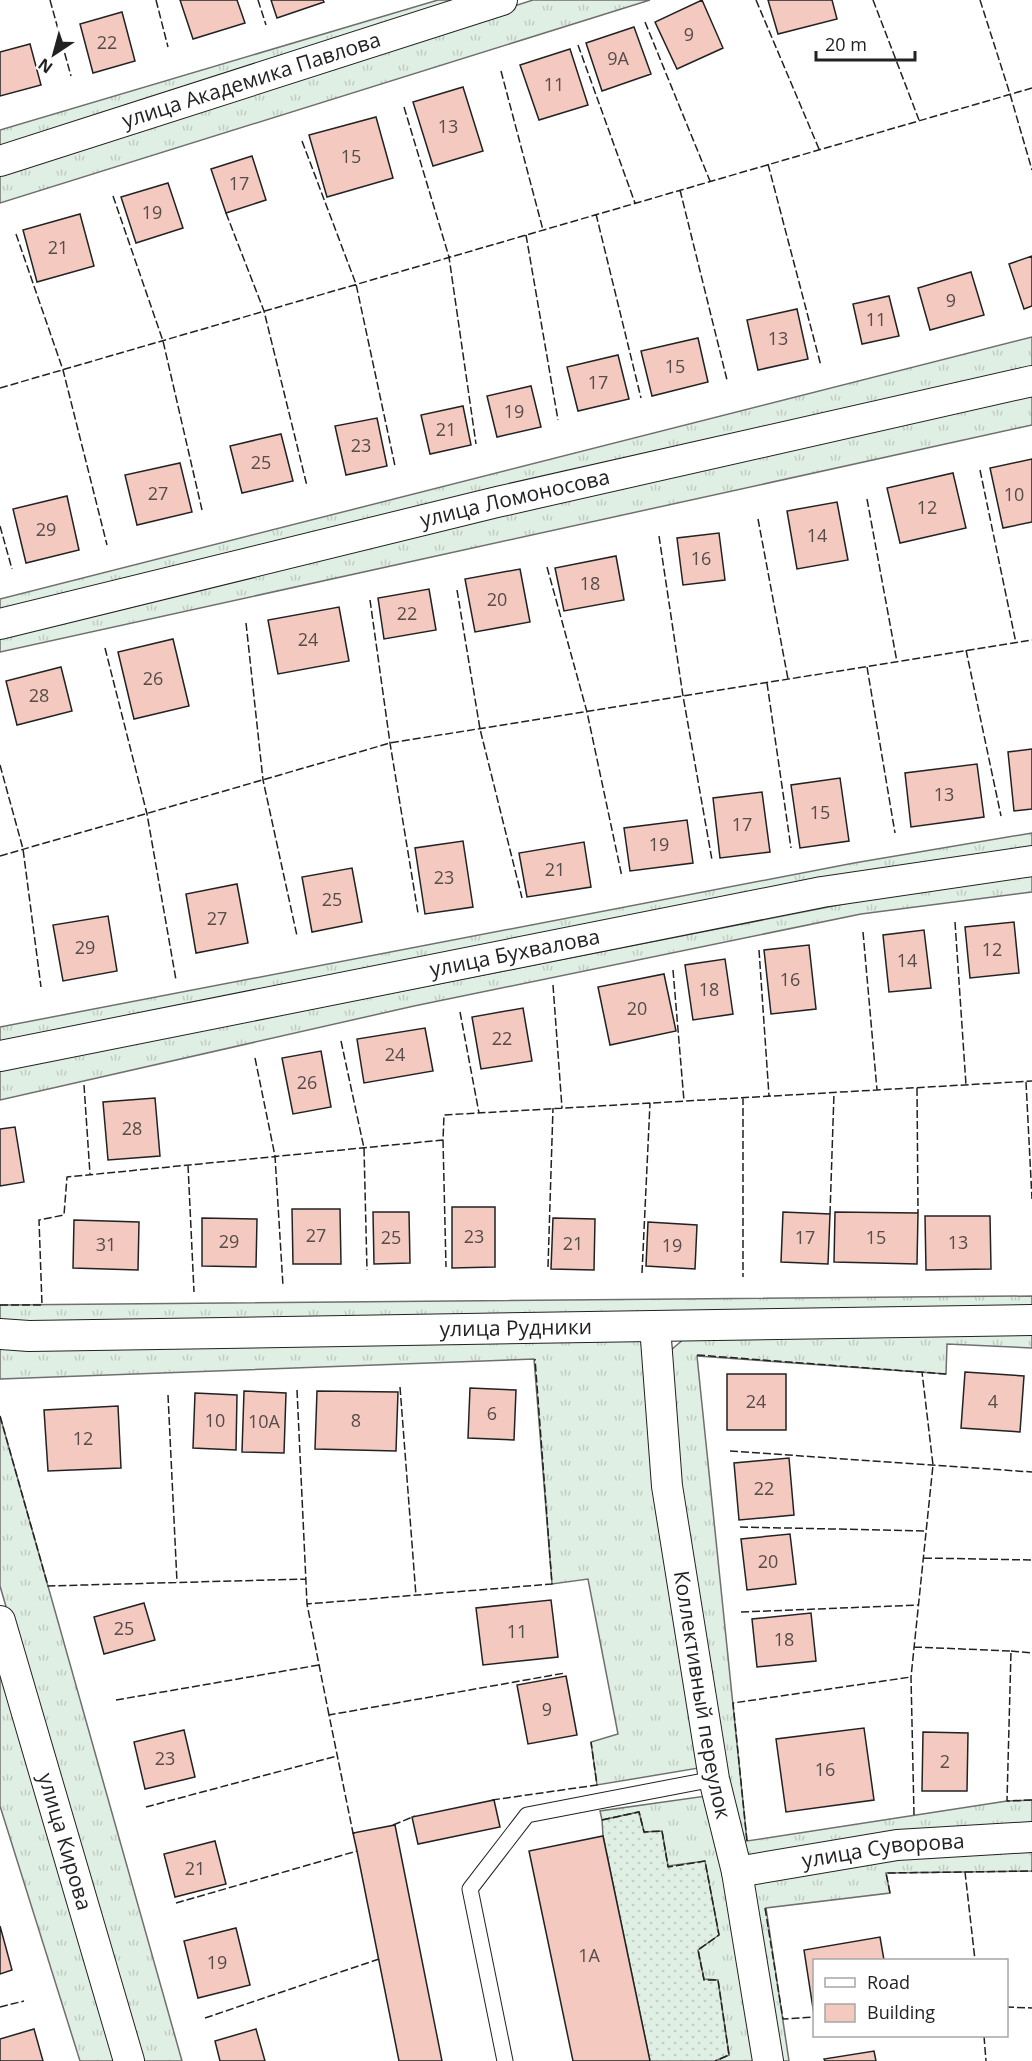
<svg xmlns="http://www.w3.org/2000/svg" width="1032" height="2061" font-family="'Open Sans',sans-serif">
	<style>
		.grass { fill: url(#grass-tufts); stroke: #6f6f6f; stroke-width: 1.5 }
		.garden { fill: url(#garden-dots); stroke: #6f6f6f; stroke-width: 1.5 }
		.building { fill: #f3c9c0; stroke: #222; stroke-width: 1.5 }
		.lines { fill: none; stroke-linecap: round; stroke-linejoin: round }
		.lane-casing { stroke: #222; stroke-width: 17 }
		.street-casing { stroke: #222; stroke-width: 32 }
		.lane { stroke: #fff; stroke-width: 15 }
		.street { stroke: #fff; stroke-width: 30 }
		.fence { stroke: #222; stroke-width: 1.5; stroke-dasharray: 8 3; stroke-linecap: butt }
		.labels { text-anchor: middle; stroke-width: 4.5; stroke-linejoin: round; paint-order: stroke }
		.number-label { font-size: 18px; fill: #564c4a }
		.street-label { font-size: 21px; fill: #222; stroke: #fff }
	</style>
	<defs>
		<pattern id="grass-tufts" width="24" height="20" patternUnits="userSpaceOnUse" patternTransform="scale(1.5)"><rect width="24" height="20" fill="#e0efe3"/><path d="M3 7l-1-3M5 7V3M7 7l1-3M15 17l-1-3M17 17v-4M19 17l1-3" fill="none" stroke="#c0cdc2"/></pattern>
		<pattern id="garden-dots" width="8" height="8" patternUnits="userSpaceOnUse" patternTransform="scale(1.5)"><rect width="8" height="8" fill="#e0efe3"/><path d="M2 2h.1M6 6h.1" fill="none" stroke="#c0cdc2" stroke-width="1.8" stroke-linecap="round"/></pattern>
	</defs>
	<rect width="100%" height="100%" fill="#fff"/>
	<!-- grass -->
	<path class="grass" d="M438 0H471L0 149V130Z
		M533 0H650L0 203V170Z
		M1032 337V373L0 615V599Z
		M1032 391V425L0 652V631Z
		M1032 833V849L0 1042V1027L854 863Z
		M1032 874V892L861 914 414 1006 0 1100V1070L864 900Z
		M1032 1296V1312L0 1324V1305Z
		M1032 1329V1348L947 1344 946 1374 697 1356 747 1841 1007 1801 1032 1800V1827L747 1859 736 1834 677 1484 671 1350 685 1338Z
		M643 1337 699 1768 597 1785 591 1742 618 1734 588 1579 552 1584 534 1359 0 1379V1344Z
		M0 1416 182 2061H138L0 1586Z
		M0 1651 120 2061H80L0 1806Z
		M706 1796 763 2061H715L729 2055 717 1980H704L698 1950 668 1867 662 1832H644L639 1812 602 1820 600 1811Z
		M1032 1846V1871L886 1873 890 1893 766 1908 789 2061H775L748 1887 755 1878 897 1854Z"/>
	<!-- garden -->
	<path class="garden" d="M639 1812 644 1832 662 1831 668 1866 705 1861 719 1935 698 1950 704 1979 718 1980 729 2055 715 2061H650L603 1836 602 1820Z"/>
	<!-- building -->
	<path class="building" d="M180 0H237L245 23 193 39Z
		M271 0H323L324 2 277 18Z
		M702 0 723 48 677 69 655 22Z
		M768 0H832L837 19 778 34Z
		M122 12 135 61 93 73 80 24Z
		M634 27 651 74 602 91 586 43Z
		M30 44 41 85 0 96V52Z
		M570 49 588 105 539 120 520 65Z
		M463 87 483 151 433 166 413 102Z
		M376 117 393 178 327 197 309 135Z
		M252 156 266 200 226 213 211 169Z
		M168 183 183 228 136 243 121 197Z
		M80 214 94 266 37 282 23 230Z
		M1032 256V306L1024 309 1009 264Z
		M971 272 984 315 930 330 918 288Z
		M889 296 899 336 862 344 853 304Z
		M797 309 808 359 758 370 747 320Z
		M698 338 708 382 652 396 641 351Z
		M618 355 629 399 578 411 567 367Z
		M531 386 541 427 497 437 487 396Z
		M463 406 471 445 430 454 421 415Z
		M377 418 387 466 346 475 335 426Z
		M281 434 293 481 242 493 230 446Z
		M1032 459V522L1003 528 990 468Z
		M180 463 192 512 137 525 125 475Z
		M953 473 966 528 900 543 887 488Z
		M67 496 79 550 26 563 13 509Z
		M837 502 848 560 797 569 787 511Z
		M719 533 725 580 683 585 677 538Z
		M616 556 624 600 564 611 555 568Z
		M520 569 530 622 475 632 465 579Z
		M429 589 436 630 384 639 378 598Z
		M339 607 349 661 278 674 268 620Z
		M173 639 189 706 134 719 118 652Z
		M61 667 72 711 17 725 6 681Z
		M1032 749V809L1014 811 1008 752Z
		M977 764 984 817 911 827 905 773Z
		M840 778 849 841 800 848 791 785Z
		M762 792 770 852 720 858 713 798Z
		M687 820 693 863 630 871 624 828Z
		M463 841 473 907 425 914 415 848Z
		M584 842 591 887 527 897 519 853Z
		M352 868 362 922 312 932 302 877Z
		M237 884 248 943 196 953 186 894Z
		M108 916 117 971 63 981 53 925Z
		M1014 922 1019 973 970 978 965 927Z
		M924 930 931 988 889 992 883 935Z
		M809 945 816 1009 771 1014 764 950Z
		M725 959 733 1014 693 1020 685 965Z
		M664 974 676 1031 610 1045 598 987Z
		M523 1008 532 1061 481 1069 472 1017Z
		M425 1028 433 1071 364 1083 357 1039Z
		M321 1051 331 1107 293 1114 282 1058Z
		M155 1098 160 1156 108 1160 103 1102Z
		M15 1127 24 1182 0 1186V1129Z
		M452 1207H495V1267L452 1268Z
		M292 1209H340L341 1264H293Z
		M373 1212H409L410 1263 374 1264Z
		M783 1212 830 1214 828 1264 781 1262Z
		M835 1212 918 1213 917 1264 834 1262Z
		M925 1216H990L991 1269 926 1270Z
		M202 1218 257 1219 256 1267 202 1266Z
		M553 1218 595 1219 594 1270 551 1269Z
		M74 1220 139 1222 138 1270 73 1268Z
		M648 1222 697 1225 695 1269 646 1266Z
		M965 1372 1024 1376 1020 1432 961 1428Z
		M727 1374H786V1430H727Z
		M470 1388 516 1390 514 1440 468 1438Z
		M244 1391 286 1393 284 1453 242 1452Z
		M317 1391 398 1392 396 1451 315 1449Z
		M195 1393 237 1395 236 1450 193 1448Z
		M118 1406 121 1468 48 1471 44 1410Z
		M789 1458 794 1515 739 1520 734 1463Z
		M790 1534 796 1584 747 1590 741 1539Z
		M551 1600 558 1657 483 1665 476 1608Z
		M144 1603 155 1640 104 1654 94 1617Z
		M811 1613 816 1661 757 1667 752 1619Z
		M566 1676 577 1735 528 1744 517 1685Z
		M864 1728 874 1800 786 1812 776 1739Z
		M184 1730 195 1777 145 1789 134 1742Z
		M923 1732 968 1733 967 1791H922Z
		M494 1800 500 1827 418 1844 412 1817Z
		M395 1825 442 2061H399L357 1851 353 1833Z
		M603 1836 650 2061H573L529 1851Z
		M215 1841 226 1884 175 1897 164 1854Z
		M0 1926 12 1970 0 1974Z
		M236 1928 250 1985 198 1998 184 1941Z
		M880 1937 884 1960H814V2015L804 1950Z
		M34 2029 43 2061H0V2039Z
		M256 2029 265 2061H220L215 2041Z
		M874 2051 876 2061H825L824 2059Z"/>
	<g class="lines">
		<defs>
			<path id="lane" d="M505 2061 470 1889 527 1815 714 1779"/>
			<g id="street">
				<path id="s1" d="M0 161 502 0"/>
				<path id="s2" d="M0 624 497 502 1032 381"/>
				<path id="s3" d="M0 1056 822 892 1032 861"/>
				<path id="s4" d="M655 1326 667 1486 714 1779 737 1872 768 2061"/>
				<path id="s5" d="M0 1334 29 1336 1032 1320"/>
				<path id="s6" d="M0 1621 129 2061"/>
				<path id="s7" d="M737 1872 897 1845 1032 1837"/>
			</g>
		</defs>
		<!-- lane casing -->
		<use href="#lane" class="lane-casing"/>
		<!-- street casing -->
		<use href="#street" class="street-casing"/>
		<!-- lane -->
		<use href="#lane" class="lane"/>
		<!-- street -->
		<use href="#street" class="street"/>
		<!-- fence -->
		<path class="fence" d="M50 0 71 76
			M156 0 168 47
			M258 0 266 25
			M756 0 819 149
			M873 0 919 120
			M980 0 1010 94 1032 170
			M645 22 710 181
			M578 45 635 203
			M501 71 543 230
			M404 107 449 257 476 444
			M302 141 356 284 395 466
			M768 164 821 366
			M680 190 727 380
			M113 196 163 341 202 510
			M226 213 264 311 307 486
			M596 214 641 398
			M16 234 63 370 107 545
			M526 235 558 420
			M0 388 1032 88
			M980 470 1016 643
			M867 499 897 662
			M758 519 788 679
			M0 526 12 569
			M659 536 683 696 712 860
			M547 567 587 712 622 877
			M457 590 480 729 522 898
			M370 600 390 743 418 913
			M246 623 263 780 297 936
			M105 648 147 814 176 980
			M966 650 1001 816
			M867 667 895 833
			M767 683 791 848
			M0 765 23 849 41 987
			M0 856 390 743 1032 640
			M955 922 966 1085
			M863 932 877 1090
			M759 950 769 1096
			M673 970 684 1101
			M553 985 562 1108
			M460 1012 479 1113
			M341 1041 364 1148 367 1270
			M255 1058 275 1156 283 1286
			M1026 1082 1032 1199
			M84 1085 90 1174
			M917 1088 918 1213
			M743 1097V1277
			M443 1140 446 1267
			M188 1165 194 1292
			M830 1214 834 1093
			M548 1267 553 1108
			M642 1273 650 1103
			M0 1305H42L39 1220 64 1215 67 1177 443 1140 444 1115 1032 1081
			M697 1355 946 1374
			M400 1387 416 1596
			M297 1390 307 1604
			M168 1395 177 1582
			M0 1416 48 1586 306 1579
			M730 1451 1032 1472
			M740 1527 927 1531
			M924 1558 1032 1560
			M741 1612 919 1605
			M914 1647 1011 1651 1007 1801 1032 1800
			M1011 1651 1032 1653
			M116 1700 319 1665
			M329 1715 307 1604 552 1584 535 1359
			M492 1800 597 1785 591 1742
			M146 1807 337 1756
			M914 1815 911 1677 933 1465 922 1372
			M602 1820 639 1812 644 1832 662 1831 668 1867 705 1861 719 1935 698 1950 704 1980H718L729 2055 715 2061
			M393 1825 415 1816
			M355 1833H353L329 1715 565 1673
			M747 1841 733 1703 911 1677
			M965 1872 1032 1871
			M890 1893 886 1873 965 1872 975 1960
			M176 1903 357 1851
			M765 1908 783 2019 814 2017
			M0 2007 24 2001
			M1006 2007 1032 2008
			M205 2018 379 1959
			M984 2036 986 2061"/>
	</g>
	<g class="labels">
		<!-- number labels -->
		<g class="number-label">
			<text x="689" y="41">9</text>
			<text x="107" y="49">22</text>
			<text x="618" y="65">9А</text>
			<text x="554" y="91">11</text>
			<text x="448" y="133">13</text>
			<text x="351" y="163">15</text>
			<text x="239" y="190">17</text>
			<text x="152" y="219">19</text>
			<text x="58" y="254">21</text>
			<text x="951" y="307">9</text>
			<text x="876" y="326">11</text>
			<text x="778" y="345">13</text>
			<text x="675" y="373">15</text>
			<text x="598" y="389">17</text>
			<text x="514" y="418">19</text>
			<text x="446" y="436">21</text>
			<text x="361" y="452">23</text>
			<text x="261" y="469">25</text>
			<text x="158" y="500">27</text>
			<text x="1014" y="501">10</text>
			<text x="927" y="514">12</text>
			<text x="46" y="536">29</text>
			<text x="817" y="542">14</text>
			<text x="701" y="565">16</text>
			<text x="590" y="590">18</text>
			<text x="497" y="606">20</text>
			<text x="407" y="620">22</text>
			<text x="308" y="646">24</text>
			<text x="153" y="685">26</text>
			<text x="39" y="702">28</text>
			<text x="944" y="801">13</text>
			<text x="820" y="819">15</text>
			<text x="742" y="831">17</text>
			<text x="659" y="851">19</text>
			<text x="555" y="876">21</text>
			<text x="444" y="884">23</text>
			<text x="332" y="906">25</text>
			<text x="217" y="925">27</text>
			<text x="85" y="954">29</text>
			<text x="992" y="956">12</text>
			<text x="907" y="967">14</text>
			<text x="790" y="986">16</text>
			<text x="709" y="996">18</text>
			<text x="637" y="1015">20</text>
			<text x="502" y="1045">22</text>
			<text x="395" y="1061">24</text>
			<text x="307" y="1089">26</text>
			<text x="132" y="1135">28</text>
			<text x="316" y="1242">27</text>
			<text x="474" y="1243">23</text>
			<text x="391" y="1244">25</text>
			<text x="805" y="1244">17</text>
			<text x="876" y="1244">15</text>
			<text x="229" y="1248">29</text>
			<text x="958" y="1249">13</text>
			<text x="573" y="1250">21</text>
			<text x="106" y="1251">31</text>
			<text x="672" y="1252">19</text>
			<text x="756" y="1408">24</text>
			<text x="993" y="1408">4</text>
			<text x="492" y="1420">6</text>
			<text x="215" y="1427">10</text>
			<text x="356" y="1427">8</text>
			<text x="264" y="1428">10А</text>
			<text x="83" y="1445">12</text>
			<text x="764" y="1495">22</text>
			<text x="768" y="1568">20</text>
			<text x="124" y="1635">25</text>
			<text x="517" y="1638">11</text>
			<text x="784" y="1646">18</text>
			<text x="547" y="1716">9</text>
			<text x="165" y="1765">23</text>
			<text x="945" y="1768">2</text>
			<text x="825" y="1776">16</text>
			<text x="195" y="1875">21</text>
			<text x="589" y="1962">1А</text>
			<text x="217" y="1969">19</text>
		</g>
		<!-- street labels -->
		<g class="street-label">
			<text dy="7" stroke="none"><textPath href="#s1" startOffset="264">улица Академика Павлова</textPath></text>
			<text dy="7" stroke="none"><textPath href="#s2" startOffset="530">улица Ломоносова</textPath></text>
			<text dy="7" stroke="none"><textPath href="#s3" startOffset="525">улица Бухвалова</textPath></text>
			<text dy="7" stroke="none"><textPath href="#s5" startOffset="516">улица Рудники</textPath></text>
			<text dy="7" stroke="none"><textPath href="#s4" startOffset="372">Коллективный переулок</textPath></text>
			<text dy="7" stroke="none"><textPath href="#s6" startOffset="230">улица Кирова</textPath></text>
			<text dy="7" stroke="none"><textPath href="#s7" startOffset="148">улица Суворова</textPath></text>
		</g>
	</g>
	<!-- legend -->
	<rect x="813" y="1959" width="195" height="78" fill="#ffffff" stroke="#a7a7a7" stroke-width="1.5"/>
	<rect x="825" y="1978" width="30" height="9" fill="#ffffff" stroke="#a7a7a7" stroke-width="1.5"/>
	<text x="867" y="1989" font-size="18" fill="#222222">Road</text>
	<rect x="825" y="2004" width="30" height="18" fill="#f3c9c0" stroke="#a7a7a7" stroke-width="1.5"/>
	<text x="867" y="2019" font-size="18" fill="#222222">Building</text>
	<!-- north arrow -->
	<g transform="translate(54 54) rotate(216)" stroke="#ffffff" stroke-width="4.5" paint-order="stroke">
	<path d="M0-4.5L10 22L0 15L-10 22Z" fill="#222222"/>
	<text y="-9" font-size="16" font-weight="bold" text-anchor="middle" fill="#222222">N</text>
	</g>
	<!-- scale -->
	<path d="M816 51v9h99v-9" fill="none" stroke="#222222" stroke-width="3"/>
	<text x="825" y="51" font-size="18" fill="#222222" stroke="#ffffff" stroke-width="4.5" paint-order="stroke">20 m</text>
</svg>
